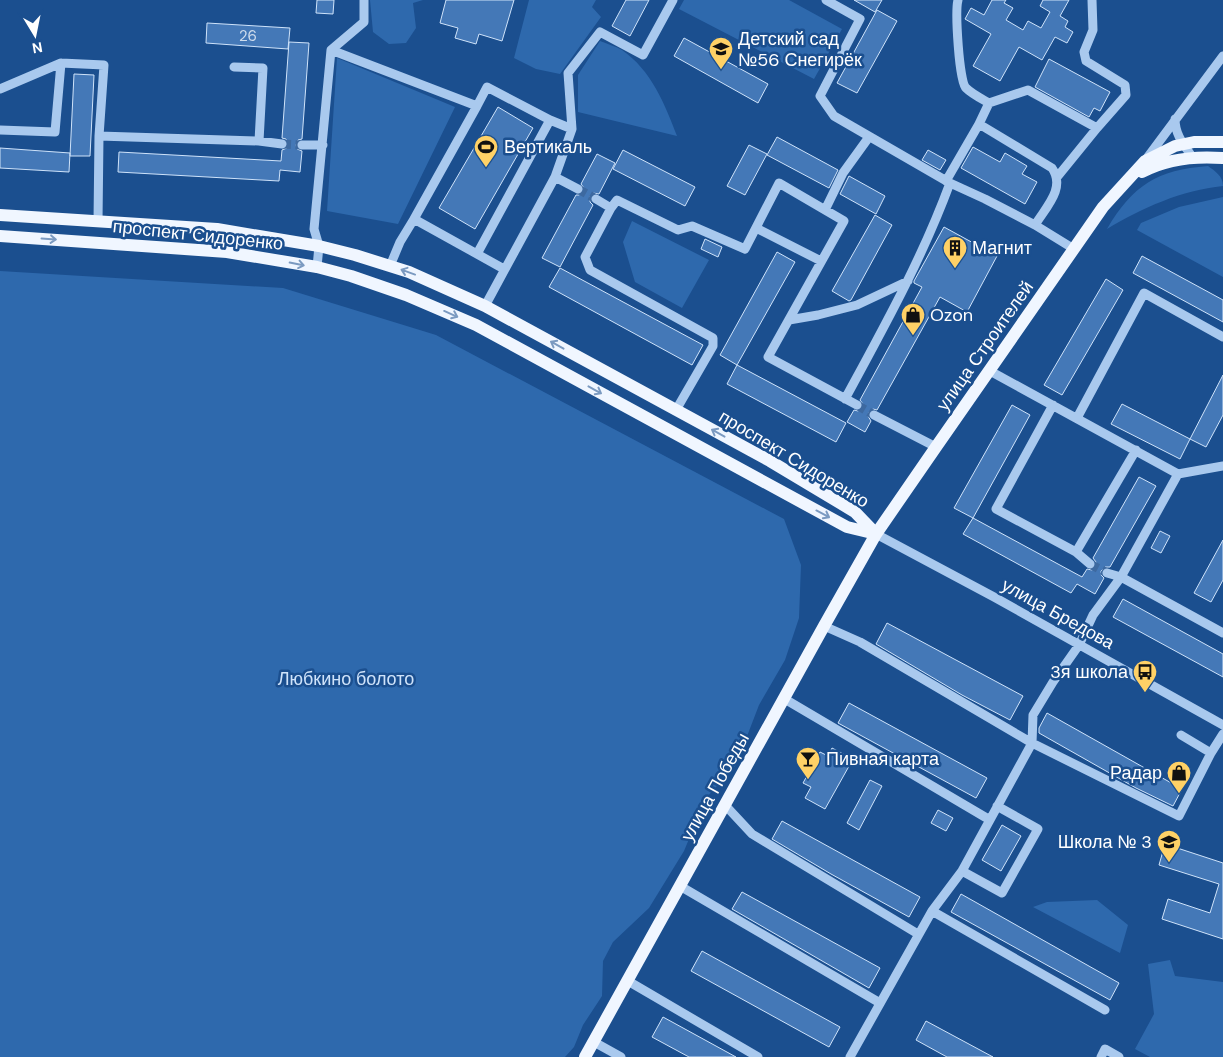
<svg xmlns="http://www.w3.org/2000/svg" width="1223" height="1057" font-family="'DM Sans',sans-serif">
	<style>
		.green { fill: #2e69ad }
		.building { fill: #4478b7; stroke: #cfe3fa }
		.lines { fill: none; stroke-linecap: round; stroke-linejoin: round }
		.minor-tunnel { stroke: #3d69a0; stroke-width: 9; stroke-dasharray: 9 4.5; stroke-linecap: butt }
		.minor { stroke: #a9c9ee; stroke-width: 9 }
		.major { stroke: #f0f6ff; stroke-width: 12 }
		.oneway { stroke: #7b9ac1 }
		.labels { text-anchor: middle; stroke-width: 5; stroke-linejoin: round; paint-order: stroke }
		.number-label { font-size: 15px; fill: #d0dded }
		.poi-label { font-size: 18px; fill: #fff; stroke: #1b4f8f; text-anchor: start }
		.street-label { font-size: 18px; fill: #fff; stroke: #1b4f8f }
		.park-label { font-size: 18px; fill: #cfe3fa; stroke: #1b4f8f }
	</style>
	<rect width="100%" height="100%" fill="#1b4f8f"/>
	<!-- green -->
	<path class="green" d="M370 0H423L413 3 416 28 406 43 389 44 373 32Z
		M529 0H596L592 7 601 17 560 74 536 69 514 58Z
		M684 0H789L842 29 814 79 679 9Z
		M600 41C607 44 615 46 622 50 651 70 665 104 677 136L578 112V75Z
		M337 58 455 107 398 224 327 211Z
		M1208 166C1215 171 1223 176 1223 186 1182 190 1142 208 1107 229 1133 185 1157 170 1208 166Z
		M1223 197V277L1137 230 1141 223 1179 207Z
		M632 221 709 260 682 308 635 282 623 242Z
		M0 271 283 288 436 335 784 519 801 565 799 618 785 660 759 705 736 765 706 798 684 851 649 908 613 942 603 961 602 996 583 1025 574 1047 565 1057H0Z
		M1097 900 1128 925 1120 953 1033 907 1047 902Z
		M1170 960 1175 976 1223 982V1057H1150L1135 1049 1154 1014 1148 964Z"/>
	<!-- building -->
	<path class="building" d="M317 0H334L333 14 316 13Z
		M446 0H514L502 41 479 34 476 44 455 38 458 28 440 23Z
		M626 0H649L630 36 612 26Z
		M854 0H882L875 12Z
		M992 0H1006L1004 3 1013 8 1006 20 1023 30 1028 21 1041 28 1050 12 1040 6 1043 0H1069L1060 16 1068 21 1065 27 1073 32 1067 43 1055 37 1042 60 1019 47 1000 81 973 66 991 34 965 19 971 8 984 15Z
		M877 10 897 21 857 93 837 83Z
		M207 23 290 28 288 49 206 43Z
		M684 38 768 84 758 103 674 56Z
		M289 42 309 43 302 139 298 140 296 145 297 149 302 151 300 172 280 170 279 181 118 172 119 152 281 161 282 150 287 148 288 144 286 139 282 138Z
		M1049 59 1110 92 1100 111 1094 108 1089 117 1035 87Z
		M74 74 94 75 90 156H70Z
		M498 107 533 128 475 229 439 208Z
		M777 137 838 170 829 188 767 155Z
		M749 145 767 154 745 195 727 186Z
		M973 147 1000 162 1005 153 1027 166 1022 174 1037 182 1025 204 961 168Z
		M0 148 70 153 69 172 0 168Z
		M623 150 695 187 685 206 613 169Z
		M928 150 946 160 940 170 922 160Z
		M597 154 615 163 599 194 593 193 590 196V202L593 205 560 267 542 258 576 195H579L583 192 584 188 581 184Z
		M849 176 885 196 876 214 840 194Z
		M875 215 892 225 851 300 849 301 832 291Z
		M944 227 997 256 967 312 940 297 877 410 873 409 869 412 868 416 871 421 865 432 847 422 854 410 858 411 862 408 863 404 860 400 922 287 914 283V281Z
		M705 239 722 247 718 257 701 249Z
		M777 252 795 262 737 365 720 355Z
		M1142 256 1223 300V322L1133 273Z
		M560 268 703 345 692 365 549 287Z
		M1106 279 1123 290 1062 395 1044 385Z
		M737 365 846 423 836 442 727 384Z
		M1223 375V415L1206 447 1190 439Z
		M1122 404 1190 439 1180 459 1111 424Z
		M1012 405 1030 415 973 518 954 508Z
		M1139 477 1156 486 1110 567H1105L1101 571V575L1104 578 1095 594 1077 584 1071 593 963 534 973 518 1082 577 1087 569 1092 570 1095 568 1096 562 1093 558Z
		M1160 531 1170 536 1161 553 1151 548Z
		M1223 540V580L1211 602 1194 593Z
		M1123 599 1223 654V677L1113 617Z
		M887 623 1023 696 1010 720 962 695 876 644Z
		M849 703 987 778 976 798 838 723Z
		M1047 713 1182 789 1173 806 1136 788 1039 733V728Z
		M832 748 853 759 825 809 805 798 811 787 803 783 820 752 828 756Z
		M870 780 882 786 859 830 847 823Z
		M938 810 953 818 946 831 931 823Z
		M782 821 920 897 909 917 831 874 772 839Z
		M1002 825 1021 836 1001 871 982 860Z
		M1165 844 1223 863V939L1162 919 1168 899 1210 913 1219 884 1159 865Z
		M742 892 880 968 869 988 732 909Z
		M961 894 1119 983 1110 1000 951 912Z
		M702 951 840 1027 829 1047 691 971Z
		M663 1017 736 1057H689L652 1037Z
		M926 1021 993 1057H947L916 1040Z"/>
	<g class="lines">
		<!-- minor-tunnel -->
		<path class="minor-tunnel" d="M282 144 302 145
			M578 189 596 199
			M857 405 874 415
			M1090 564 1107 573"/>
		<!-- minor -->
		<path class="minor" d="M826 0 860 19 820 96 834 116 950 183 985 199 1035 225 1074 249
			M958 0C955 11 959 82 966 88 972 94 982 99 989 103
			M1092 0 1093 30 1084 52 1086 61 1125 85 1126 95 1097 128
			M331 50 477 106 414 219
			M234 67 263 68 259 141 282 144
			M0 89 61 63 104 65 99 136 98 221
			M477 106 487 87 550 120 477 254
			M1175 119C1175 135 1184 145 1193 158
			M550 120 572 129
			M0 130 55 132 61 63
			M99 136 259 141
			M302 145H323
			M1147 158 1223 56
			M555 177 578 189
			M946 181 979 124
			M596 199 611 208 617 200 678 230 692 226 745 249 779 183 844 221 768 357 857 405
			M611 208 585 257 590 270 713 338V346L676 410
			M825 210 843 173 869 137
			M1035 225C1046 207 1066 188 1052 168L979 124 989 103 1028 90 1097 128 1058 176
			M756 228 821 261
			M390 266 400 242 414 219 504 269
			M317 267 319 246 314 229 331 50 364 22V0
			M485 306 555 177 572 129 568 73 600 32 643 55 673 0
			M789 320 818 315 857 305 908 281
			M990 371 1178 474
			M845 399C884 327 922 259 950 183
			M1053 405 996 509 1076 552 1090 564
			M874 415 936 447
			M1077 418 1144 293 1223 337
			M876 534 994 597 1223 725
			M1076 552 1136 450
			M1107 573 1121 577 1223 633
			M824 626 860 642 1032 743 1179 816 1211 753 1223 734
			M783 698 990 820
			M1181 735 1211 753
			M725 805 752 834 918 934
			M962 871 1002 893 1038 829 997 806
			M680 886 880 1003
			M932 911 1105 1010
			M628 981 758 1057
			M594 1042 621 1057
			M850 1057 932 911 962 871 1032 743 1033 715 1053 682 1079 645 1093 615 1121 577 1178 474 1223 466
			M1101 1057 1105 1049 1119 1057"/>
		<!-- major -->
		<path class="major" d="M1142 172C1166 159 1196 156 1223 158
			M0 215 217 229 319 246 355 255 409 272 485 306 770 461 855 512 876 534
			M0 236 227 252 317 267 351 276 406 295 476 325 847 527 876 534
			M585 1057 824 626 876 534 936 447 1103 207 1145 161 1175 146 1194 142H1223"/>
	</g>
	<!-- one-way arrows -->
	<defs><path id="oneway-shaft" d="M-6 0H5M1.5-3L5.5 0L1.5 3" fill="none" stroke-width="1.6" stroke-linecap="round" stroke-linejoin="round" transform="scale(1.25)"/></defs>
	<g class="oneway">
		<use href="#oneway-shaft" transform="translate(49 239) rotate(4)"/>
		<use href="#oneway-shaft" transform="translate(297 264) rotate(11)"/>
		<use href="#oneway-shaft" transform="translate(408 272) rotate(-160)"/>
		<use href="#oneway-shaft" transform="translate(451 314) rotate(24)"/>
		<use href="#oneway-shaft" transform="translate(557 345) rotate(-151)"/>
		<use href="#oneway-shaft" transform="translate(595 390) rotate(29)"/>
		<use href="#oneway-shaft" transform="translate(718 433) rotate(-151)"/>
		<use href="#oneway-shaft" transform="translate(823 514) rotate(28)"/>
	</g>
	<!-- icons -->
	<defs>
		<symbol id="school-pin" viewBox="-11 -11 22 30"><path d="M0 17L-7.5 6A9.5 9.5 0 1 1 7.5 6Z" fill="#ffd166" stroke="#1b4f8f"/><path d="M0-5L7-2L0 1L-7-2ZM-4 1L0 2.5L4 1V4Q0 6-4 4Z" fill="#111"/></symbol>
		<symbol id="stadium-pin" viewBox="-11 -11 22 30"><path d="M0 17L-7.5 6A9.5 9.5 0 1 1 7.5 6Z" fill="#ffd166" stroke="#1b4f8f"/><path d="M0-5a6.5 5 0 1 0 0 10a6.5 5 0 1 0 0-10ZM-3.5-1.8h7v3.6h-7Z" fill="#111"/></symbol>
		<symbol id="building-pin" viewBox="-11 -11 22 30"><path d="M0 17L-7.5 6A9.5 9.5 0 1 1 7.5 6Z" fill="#ffd166" stroke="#1b4f8f"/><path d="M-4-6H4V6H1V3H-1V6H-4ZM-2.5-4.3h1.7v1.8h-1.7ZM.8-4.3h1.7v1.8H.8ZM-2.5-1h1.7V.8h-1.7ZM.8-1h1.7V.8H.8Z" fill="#111"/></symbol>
		<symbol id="shop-pin" viewBox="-11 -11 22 30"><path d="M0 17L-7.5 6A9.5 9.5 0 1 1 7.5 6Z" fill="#ffd166" stroke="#1b4f8f"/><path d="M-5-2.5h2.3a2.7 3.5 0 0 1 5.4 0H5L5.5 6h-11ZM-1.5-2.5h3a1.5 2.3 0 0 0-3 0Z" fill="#111"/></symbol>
		<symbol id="bus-pin" viewBox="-11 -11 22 30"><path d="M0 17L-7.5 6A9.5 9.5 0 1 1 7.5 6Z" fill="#ffd166" stroke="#1b4f8f"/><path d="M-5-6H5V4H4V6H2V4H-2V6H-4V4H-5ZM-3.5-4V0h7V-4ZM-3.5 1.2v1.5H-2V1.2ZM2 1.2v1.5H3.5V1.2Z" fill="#111"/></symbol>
		<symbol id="bar-pin" viewBox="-11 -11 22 30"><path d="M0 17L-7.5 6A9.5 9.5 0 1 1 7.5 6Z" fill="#ffd166" stroke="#1b4f8f"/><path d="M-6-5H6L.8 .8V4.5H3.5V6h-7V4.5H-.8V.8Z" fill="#111"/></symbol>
	</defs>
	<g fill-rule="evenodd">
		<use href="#school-pin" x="707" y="35" width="28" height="38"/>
		<use href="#stadium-pin" x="472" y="133" width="28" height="38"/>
		<use href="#building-pin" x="941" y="234" width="28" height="38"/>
		<use href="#shop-pin" x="899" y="301" width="28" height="38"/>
		<use href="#bus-pin" x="1131" y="658" width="28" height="38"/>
		<use href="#bar-pin" x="794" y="745" width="28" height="38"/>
		<use href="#shop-pin" x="1165" y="759" width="28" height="38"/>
		<use href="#school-pin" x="1155" y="828" width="28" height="38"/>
	</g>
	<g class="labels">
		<!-- number labels -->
		<g class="number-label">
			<text x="248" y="41">26</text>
		</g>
		<!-- poi labels -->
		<g class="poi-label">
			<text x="738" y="45">Детский сад<tspan x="738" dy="21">№56 Снегирёк</tspan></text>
			<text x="504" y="153">Вертикаль</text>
			<text x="972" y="254">Магнит</text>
			<text x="930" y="321">Ozon</text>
			<text x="1128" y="678" text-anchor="end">3я школа</text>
			<text x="826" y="765">Пивная карта</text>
			<text x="1162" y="779" text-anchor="end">Радар</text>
			<text x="1152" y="848" text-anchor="end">Школа № 3</text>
		</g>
		<!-- street labels -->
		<g class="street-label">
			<text transform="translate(198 235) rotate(6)" y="6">проспект Сидоренко</text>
			<text transform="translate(985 346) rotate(-55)" y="6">улица Строителей</text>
			<text transform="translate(794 459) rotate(31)" y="6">проспект Сидоренко</text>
			<text transform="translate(1058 614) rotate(29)" y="6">улица Бредова</text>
			<text transform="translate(715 787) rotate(-61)" y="6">улица Победы</text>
		</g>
		<!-- park labels -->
		<g class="park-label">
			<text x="346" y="685">Любкино болото</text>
		</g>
	</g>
	<!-- north arrow -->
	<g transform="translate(35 35) rotate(170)" stroke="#1b4f8f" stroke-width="4" paint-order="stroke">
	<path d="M0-4L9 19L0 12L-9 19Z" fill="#ffffff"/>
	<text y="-8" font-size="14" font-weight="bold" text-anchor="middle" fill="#ffffff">N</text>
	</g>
</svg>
